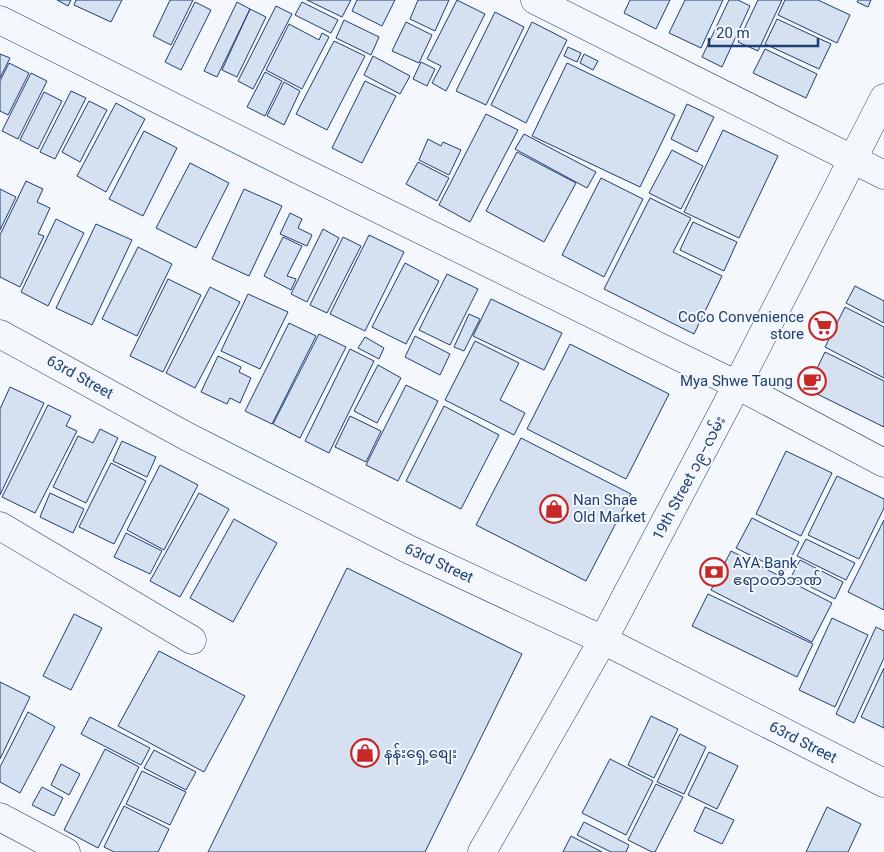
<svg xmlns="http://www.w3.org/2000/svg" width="884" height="852" font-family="Roboto,'Noto Sans Myanmar',sans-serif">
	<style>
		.building { fill: #d5e0f0; stroke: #1d3f73 }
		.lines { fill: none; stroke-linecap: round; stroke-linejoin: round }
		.street-casing { stroke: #1d3f73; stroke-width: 29 }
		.secondary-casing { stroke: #1d3f73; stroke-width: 29 }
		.street { stroke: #f4f7fb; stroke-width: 28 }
		.secondary { stroke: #f4f7fb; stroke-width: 28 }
		.labels { text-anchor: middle; stroke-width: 4; stroke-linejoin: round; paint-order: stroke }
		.poi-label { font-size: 15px; fill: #1d3f73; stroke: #f4f7fb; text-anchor: start }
		.street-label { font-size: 15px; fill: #1d3f73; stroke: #f4f7fb }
	</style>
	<rect width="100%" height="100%" fill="#f4f7fb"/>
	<!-- building -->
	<path class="building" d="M57 0H71L68 6Z
		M76 0H122L111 22 74 5Z
		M170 0H193L171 45 153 36Z
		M307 0H351L342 17Z
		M357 0H395L382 26 352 11Z
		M418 0H449L435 31 410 19Z
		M457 0 485 14 446 91 432 83 441 66 427 59Z
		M630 0H670L656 29 624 13Z
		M685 0H723L701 48 669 33Z
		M729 0H738L750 6 722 67 702 57Z
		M758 0H782L758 51 738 42Z
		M785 0H818L850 15 837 43 778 15Z
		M858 0H871L868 7 857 2Z
		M195 2 211 10 181 70 165 62Z
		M237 2 250 9 217 77 204 71Z
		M302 2 338 20 331 33 295 15Z
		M276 6 292 14 253 89 238 81Z
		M250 9 266 17 237 77 222 70Z
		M495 12 524 27 486 105 456 91Z
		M777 19 831 44 819 69 765 44Z
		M344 20 379 37 371 55 336 38Z
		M406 22 432 35 419 63 392 51Z
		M532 22 567 40 526 123 491 105Z
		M289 24 319 40 322 33 329 37 302 89 266 70Z
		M334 41 365 56 327 130 296 114Z
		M568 47 581 53 577 62 564 56Z
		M765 49 817 74 806 98 753 73Z
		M0 54 10 58 0 78Z
		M584 54 598 61 593 70 580 63Z
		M373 56 410 76 400 94 364 75Z
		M421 62 435 69 427 86 413 79Z
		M9 63 29 73 8 115 0 111V81Z
		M567 63 675 115 640 187 532 136Z
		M265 72 282 81 265 116 247 107Z
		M31 73 47 81 18 139 2 131Z
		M365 81 396 96 362 163 332 148Z
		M284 82 300 91 284 125 267 116Z
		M71 91 86 98 55 159 40 152Z
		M44 92 62 101 38 149 20 140Z
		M89 101 107 110 80 162 62 152Z
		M116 103 145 119 106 192 77 176Z
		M687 104 714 117 697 152 671 139Z
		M486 114 518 130 470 222 439 205Z
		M723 130 778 156 739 238 684 212Z
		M144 131 177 148 143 216 109 199Z
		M524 134 596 172 587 188 515 149Z
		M428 139 441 146 443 142 461 150 449 175 419 160Z
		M672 150 703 166 681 209 649 193Z
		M517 152 576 183 544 242 486 211Z
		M418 162 449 178 437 201 406 184Z
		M190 163 229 183 196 248 156 228Z
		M601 178 643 199 604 277 562 255Z
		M26 181 43 189 37 202 50 208 38 234 44 236 20 287 0 277V235Z
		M0 189 16 197 0 230Z
		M244 189 282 206 249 276 212 259Z
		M650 198 691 218 673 252 722 276 694 334 604 289Z
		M290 213 302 219 298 228 312 235 307 246 280 234Z
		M56 219 84 233 48 306 21 292Z
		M693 222 737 242 724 271 680 250Z
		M96 224 132 240 92 325 56 308Z
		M323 229 339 238 307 302 291 294Z
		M369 235 404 252 365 331 330 314Z
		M283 237 302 246 287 276 296 279 291 290 264 276Z
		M343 237 361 246 327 313 310 305Z
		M138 247 172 264 137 336 102 319Z
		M405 263 439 281 406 344 372 327Z
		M447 274 478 289 450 345 419 330Z
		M168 279 201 295 163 372 130 356Z
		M855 286 884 301V323L846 303Z
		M210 287 240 302 195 388 166 373Z
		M248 294 288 312 260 369 221 351Z
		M491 299 562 333 544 370 473 336Z
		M845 307 884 327V378L825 347Z
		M469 314 480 319 464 351 454 347Z
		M289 323 316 336 272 424 245 411Z
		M319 334 346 347 300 438 273 424Z
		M415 336 450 354 440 375 405 357Z
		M365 337 384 348 379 359 358 348Z
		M475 341 519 363 500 400 525 413 514 435 445 400Z
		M570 344 669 394 626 479 527 429Z
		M350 349 374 361 329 453 305 441Z
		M825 352 884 381V427L807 389Z
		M218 356 241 367 239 372 251 378 240 403 230 398 227 404 201 392Z
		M378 365 401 378 377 423 354 411Z
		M406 385 438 401 398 481 366 465Z
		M10 387 44 403 0 495V409Z
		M48 405 71 416 66 426 77 431 35 513 2 497Z
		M444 406 499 435 461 509 406 481Z
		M350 416 381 431 366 462 335 447Z
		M100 429 118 438 86 503 53 487 78 436 93 443Z
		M521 438 631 494 586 581 476 525Z
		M122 441 156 457 147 477 113 461Z
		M786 451 832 473 801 536 756 514Z
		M111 463 146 481 114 544 79 527Z
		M160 465 198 485 164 550 127 530Z
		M837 476 884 499V508L859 559 808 535Z
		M50 493 84 509 73 533 40 517Z
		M199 493 229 509 180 597 150 581Z
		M752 518 799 542 784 572 736 548Z
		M234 519 277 543 233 622 190 598Z
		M884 520V610L848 592Z
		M126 533 162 551 150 574 114 557Z
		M806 539 855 563 846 580 797 556Z
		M731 551 832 603 812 642 711 590Z
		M800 560 843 582 835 599 791 577Z
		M347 568 522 654 425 852H208Z
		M708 594 813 644 797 677 692 626Z
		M74 614 102 628 71 690 43 676Z
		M832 618 868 635 835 707 799 690Z
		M876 627 884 631V658L854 723 836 714Z
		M159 651 245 696 204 772 118 726Z
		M884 668V728L861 717Z
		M0 682 30 697 0 759Z
		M28 712 55 727 20 793 0 782V767Z
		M651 716 678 729 654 778 628 765Z
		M90 717 150 748 141 765 81 734Z
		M680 734 706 747 684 794 657 782Z
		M105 749 139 767 98 848 64 830Z
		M154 750 196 772 186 790 144 768Z
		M709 752 738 766 717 809 688 795Z
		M610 759 653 781 626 835 582 813Z
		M61 764 80 774 69 795 51 785Z
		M142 771 186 792 170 825 126 804Z
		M656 784 683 797 655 852H652L628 840Z
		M42 787 63 798 54 816 32 805Z
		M124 806 169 829 158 852H114L104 847Z
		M705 807 734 820 722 844 694 831Z
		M827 807 861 824 848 852H806Z
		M584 822 629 845 626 852H611L577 835Z
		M571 836 602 852H563Z"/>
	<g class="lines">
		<defs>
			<path id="street" d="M535 0 884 175
				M0 20 293 167 737 385 884 463
				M0 334 186 436 410 550 603 640 884 783
				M0 526 192 640
				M0 817 66 852"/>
			<path id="secondary" d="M482 852 603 640 737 385 884 98"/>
		</defs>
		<!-- street casing -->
		<use href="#street" class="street-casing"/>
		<!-- secondary casing -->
		<use href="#secondary" class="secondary-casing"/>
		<!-- street -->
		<use href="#street" class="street"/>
		<!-- secondary -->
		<use href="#secondary" class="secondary"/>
	</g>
	<!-- icons -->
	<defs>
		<symbol id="supermarket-ring" viewBox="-11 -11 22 22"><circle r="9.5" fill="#f4f7fb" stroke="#c62828" stroke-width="1.5"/><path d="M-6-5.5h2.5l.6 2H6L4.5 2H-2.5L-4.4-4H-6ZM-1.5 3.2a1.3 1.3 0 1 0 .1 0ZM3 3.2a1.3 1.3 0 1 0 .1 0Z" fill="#c62828"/></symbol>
		<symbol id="cafe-ring" viewBox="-11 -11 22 22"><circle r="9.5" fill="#f4f7fb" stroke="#c62828" stroke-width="1.5"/><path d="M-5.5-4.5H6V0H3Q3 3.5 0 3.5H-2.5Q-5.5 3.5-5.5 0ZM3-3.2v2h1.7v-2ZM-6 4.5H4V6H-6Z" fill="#c62828"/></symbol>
		<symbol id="shop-ring" viewBox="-11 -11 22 22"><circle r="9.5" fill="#f4f7fb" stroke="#c62828" stroke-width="1.5"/><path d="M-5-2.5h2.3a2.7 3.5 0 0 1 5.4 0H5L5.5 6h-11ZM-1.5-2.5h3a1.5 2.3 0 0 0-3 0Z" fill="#c62828"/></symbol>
		<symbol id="bank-ring" viewBox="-11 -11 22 22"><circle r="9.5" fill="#f4f7fb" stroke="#c62828" stroke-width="1.5"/><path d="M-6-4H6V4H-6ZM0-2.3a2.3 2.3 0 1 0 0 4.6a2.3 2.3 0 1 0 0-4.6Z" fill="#c62828"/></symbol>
	</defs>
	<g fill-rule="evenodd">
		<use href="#supermarket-ring" x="807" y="310" width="32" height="32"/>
		<use href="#cafe-ring" x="796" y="365" width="32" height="32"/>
		<use href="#shop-ring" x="538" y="493" width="32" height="32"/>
		<use href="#bank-ring" x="698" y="556" width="32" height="32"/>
		<use href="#shop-ring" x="349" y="737" width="32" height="32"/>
	</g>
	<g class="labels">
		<!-- poi labels -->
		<g class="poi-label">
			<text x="804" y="322" text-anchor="end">CoCo Convenience<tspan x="804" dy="17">store</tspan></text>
			<text x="793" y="386" text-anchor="end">Mya Shwe Taung</text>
			<text x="573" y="505">Nan Shae<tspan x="573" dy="17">Old Market</tspan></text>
			<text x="733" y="568">AYA Bank<tspan x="733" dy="17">ဧရာ၀တီဘဏ်</tspan></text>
			<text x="384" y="758">နန်းရှေ့စျေး</text>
		</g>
		<!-- street labels -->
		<g class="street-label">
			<text transform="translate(80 377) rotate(29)" y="5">63rd Street</text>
			<text transform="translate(689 478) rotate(-62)" y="5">19th Street ၁၉−လမ်း</text>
			<text transform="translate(439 563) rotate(25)" y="5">63rd Street</text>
			<text transform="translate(803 742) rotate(27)" y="5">63rd Street</text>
		</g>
	</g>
	<!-- scale -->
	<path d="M709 38v8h109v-8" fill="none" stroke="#1d3f73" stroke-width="2.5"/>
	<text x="716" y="38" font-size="15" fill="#1d3f73" stroke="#f4f7fb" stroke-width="4" paint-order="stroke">20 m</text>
</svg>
